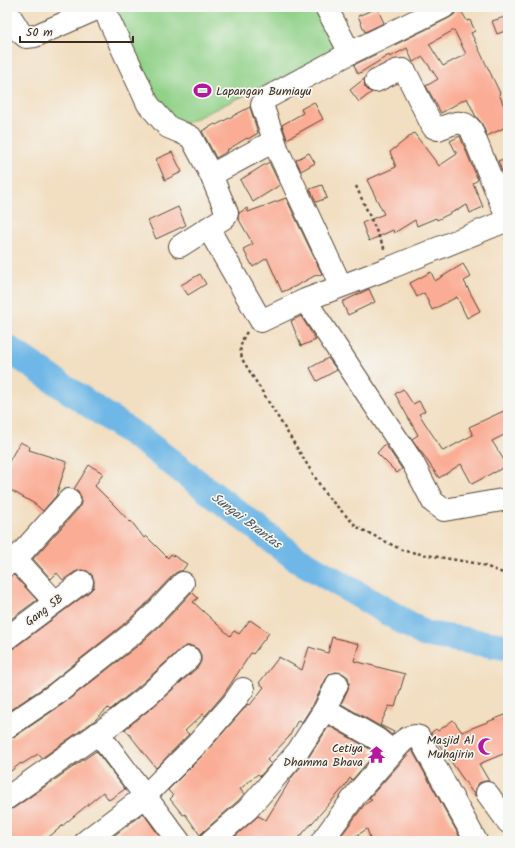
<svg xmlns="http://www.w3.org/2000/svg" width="515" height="848" font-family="Kalam,sans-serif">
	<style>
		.green { fill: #91d188; stroke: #667e53 }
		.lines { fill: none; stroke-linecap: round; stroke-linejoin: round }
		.river { stroke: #6eb7e6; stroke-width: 27 }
		.building { fill: #faac94; fill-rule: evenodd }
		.minor-casing { stroke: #564536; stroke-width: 24 }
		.path { stroke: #564536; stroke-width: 2.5; stroke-dasharray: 3 3; stroke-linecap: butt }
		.minor { stroke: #fff; stroke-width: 22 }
		.labels { text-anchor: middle; stroke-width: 3.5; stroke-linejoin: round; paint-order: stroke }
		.poi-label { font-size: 12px; fill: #3b2a1e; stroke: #f6f6f2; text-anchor: end }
		.street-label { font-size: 12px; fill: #3b2a1e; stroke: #f6f6f2 }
		.water-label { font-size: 13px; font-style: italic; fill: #4a545a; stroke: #f6f6f2 }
	</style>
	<rect width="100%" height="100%" fill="#f6f6f2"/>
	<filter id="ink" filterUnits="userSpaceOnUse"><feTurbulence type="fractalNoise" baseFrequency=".025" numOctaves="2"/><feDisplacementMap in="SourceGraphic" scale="8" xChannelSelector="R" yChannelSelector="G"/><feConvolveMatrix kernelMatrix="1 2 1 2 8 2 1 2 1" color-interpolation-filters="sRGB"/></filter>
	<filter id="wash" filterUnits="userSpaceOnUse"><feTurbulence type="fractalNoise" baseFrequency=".012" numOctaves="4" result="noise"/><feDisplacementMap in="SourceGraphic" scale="16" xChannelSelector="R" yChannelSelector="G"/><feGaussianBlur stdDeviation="0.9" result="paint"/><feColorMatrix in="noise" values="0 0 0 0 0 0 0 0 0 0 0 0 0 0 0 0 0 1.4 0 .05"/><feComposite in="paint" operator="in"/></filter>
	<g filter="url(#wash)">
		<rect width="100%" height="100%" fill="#f2dec0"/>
		<!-- green -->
		<path class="green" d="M113 7H315L336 52 171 130Z"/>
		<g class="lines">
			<!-- river -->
			<path class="river" d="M7 348 146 443 296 558 425 634 508 647"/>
		</g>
		<g id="blocks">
			<!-- building -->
			<path class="building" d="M456 7H459L467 21 470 20 475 31 471 33 500 93 499 94 508 115V126L487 136 482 124 475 115 467 98 441 113 426 86 438 79 423 57 413 62 407 48 390 57 389 55 358 74 354 65 449 18 455 14ZM454 30 466 54 443 66 429 44Z
				M377 8 384 23 365 32 358 16Z
				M508 16V30L497 34 492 21Z
				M364 79 365 87 369 91 372 92 359 102 350 90Z
				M314 102 323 119 287 139 282 125 303 113 301 109Z
				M250 107 258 133 248 139 247 138 227 150 228 151 216 158 202 131 215 124 216 125Z
				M414 133 439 166 457 154 450 141 460 136 478 180 473 183 483 207 470 213 467 205 437 220 436 218 417 226 415 220 394 233 393 230 369 241 362 223 384 214 367 180 396 167 390 152Z
				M172 152 182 172 165 180 156 159Z
				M309 153 315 163 301 171 296 160Z
				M508 157V187L498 161Z
				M269 162 280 185 253 202 240 180Z
				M322 185 327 198 316 202 310 189Z
				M286 198 322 274 318 275V274L294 287 282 292 267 258 253 267 243 249 253 244 238 218 239 213 247 208 248 212Z
				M178 207 186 225 156 239 148 221Z
				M463 264 471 277 464 281 480 311 467 318 457 297 432 310 424 293 417 297 410 283 431 272 435 281Z
				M200 274 206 284 188 295 181 285Z
				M369 289 375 302 348 315 342 302Z
				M301 316 316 340 301 346 291 321Z
				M328 358 337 370 317 381 310 368Z
				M403 389 413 404 419 401 425 411 419 414 443 451 473 435 469 427 508 409V433L492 441 507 465 494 473V472L472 484 461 464 439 478 420 450V451L412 439 418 435 395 394Z
				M20 442 30 447 29 450 67 462 56 496 43 511 35 504 7 488V465Z
				M385 444 402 469 397 473 377 453Z
				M89 465 103 473 95 486 115 506 130 522 131 521 144 538 146 536 168 558 171 554 187 564 182 571H179L174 574 143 607 124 624 49 684 7 712V650L14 648 89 592 94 587V580L92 575 87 571 81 570 75 572 63 580 57 573 51 579 33 559 79 508 81 503V497L78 491 74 489Z
				M14 575 37 600 7 622V577Z
				M192 592 198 598 193 602 230 636 234 631 239 634 250 620 269 633 253 654 251 653 224 694 205 716 203 714 185 731 189 734 156 768 125 729 154 706 198 667 201 661V655L198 649 192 646H186L181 649 138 687 110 710 108 708 94 721 42 758 38 754 22 764 21 763 7 774V739L14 737 63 704 140 644 161 625Z
				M332 637 359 644 354 661 405 674 395 707 389 706 380 725 394 732 392 735 383 728 341 704 348 689 349 683 348 677 342 673 336 672 330 674 326 679 314 703 302 722 298 720 289 737 267 760 271 764 260 776 258 774 240 789 244 794 239 800 203 832 200 835 185 814 183 815 170 799 173 796 168 790 206 752 243 710 248 704 250 705 264 687 259 683 279 657 302 670 309 647 328 653Z
				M505 715 508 723V752L479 764 489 781H485L479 783 475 788V796L438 743 437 744 431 733 436 729 438 731 453 720 462 732Z
				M329 726 370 749 375 754 352 780 350 778 345 786 296 841H230L258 816 266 820 292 777 308 758Z
				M412 750 462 841H371L367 829 348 841H337L365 804 372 800 369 798Z
				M96 751 125 789 109 800 103 792 44 841H10L7 837V810L14 808Z
				M143 813 163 841H107Z"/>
		</g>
	</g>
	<g filter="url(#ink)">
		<use href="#blocks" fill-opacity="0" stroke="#564536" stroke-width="1"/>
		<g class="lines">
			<defs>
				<path id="minor" d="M103 7 148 104 168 127 180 132 191 137 211 175 227 213 226 216 224 218 180 246
					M326 7 350 53 444 7
					M7 11 20 32 26 37 35 36 101 7
					M376 81 396 71 403 70 406 73 433 127 438 129C450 125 461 117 471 129L508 220
					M211 175 274 141
					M208 228 261 321 305 300 392 267 508 220
					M341 286 278 151 262 105 265 99 350 53
					M305 300 413 463 433 502 444 510 508 499
					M16 559 55 602
					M7 565 16 559 69 500
					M7 638 82 582
					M325 709 377 739 393 752
					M7 727 56 694 132 634 152 616 183 583
					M98 733 179 841
					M487 793 508 822
					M7 798 117 720 146 697 189 658
					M86 841 145 796 197 744 234 702 243 689
					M211 841 248 809 298 751 325 709 337 684
					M322 841 357 793 393 752 403 741 409 737 415 736 419 737 476 841"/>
			</defs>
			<!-- minor casing -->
			<use href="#minor" class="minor-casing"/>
			<!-- path -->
			<path class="path" d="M356 186 385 250
				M247 332 244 336 240 348 242 359 326 495 357 527 404 551 480 564 508 575"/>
			<!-- minor -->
			<use href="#minor" class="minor"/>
		</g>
	</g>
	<!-- icons -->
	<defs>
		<symbol id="stadium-bare" viewBox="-9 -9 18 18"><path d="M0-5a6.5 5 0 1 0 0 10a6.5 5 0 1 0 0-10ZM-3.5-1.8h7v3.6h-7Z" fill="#b5179e" stroke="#f6f6f2" stroke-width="2.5" paint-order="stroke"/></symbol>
		<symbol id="mosque-bare" viewBox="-9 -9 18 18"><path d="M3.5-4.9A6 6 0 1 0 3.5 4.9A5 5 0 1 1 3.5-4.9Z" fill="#b5179e" stroke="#f6f6f2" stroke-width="2.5" paint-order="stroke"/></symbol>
		<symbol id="temple-bare" viewBox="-9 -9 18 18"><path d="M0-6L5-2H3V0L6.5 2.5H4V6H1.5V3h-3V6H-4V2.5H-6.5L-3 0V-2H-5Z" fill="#b5179e" stroke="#f6f6f2" stroke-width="2.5" paint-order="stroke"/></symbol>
	</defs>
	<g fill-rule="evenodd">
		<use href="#stadium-bare" x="190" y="78" width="25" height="25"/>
		<use href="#mosque-bare" x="474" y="734" width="25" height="25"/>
		<use href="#temple-bare" x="364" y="742" width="25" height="25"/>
	</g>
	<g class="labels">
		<!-- poi labels -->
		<g class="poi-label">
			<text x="216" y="95" text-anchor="start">Lapangan Bumiayu</text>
			<text x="474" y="744">Masjid Al<tspan x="474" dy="14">Muhajirin</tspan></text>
			<text x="363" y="752">Cetiya<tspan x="363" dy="14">Dhamma Bhava</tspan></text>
		</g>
		<!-- street labels -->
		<g class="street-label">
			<text transform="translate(44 610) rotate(-37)" y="4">Gang 5B</text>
		</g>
		<!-- water labels -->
		<g class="water-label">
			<text transform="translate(247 520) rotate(37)" y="5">Sungai Brantas</text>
		</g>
	</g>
	<!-- margin -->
	<rect width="515" height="848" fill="none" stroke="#f6f6f2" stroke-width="24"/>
	<!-- scale -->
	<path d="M20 36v6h113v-6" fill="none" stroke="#3b2a1e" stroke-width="2"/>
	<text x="26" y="36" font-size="12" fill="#3b2a1e" stroke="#f6f6f2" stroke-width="3" paint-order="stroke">50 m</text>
</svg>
